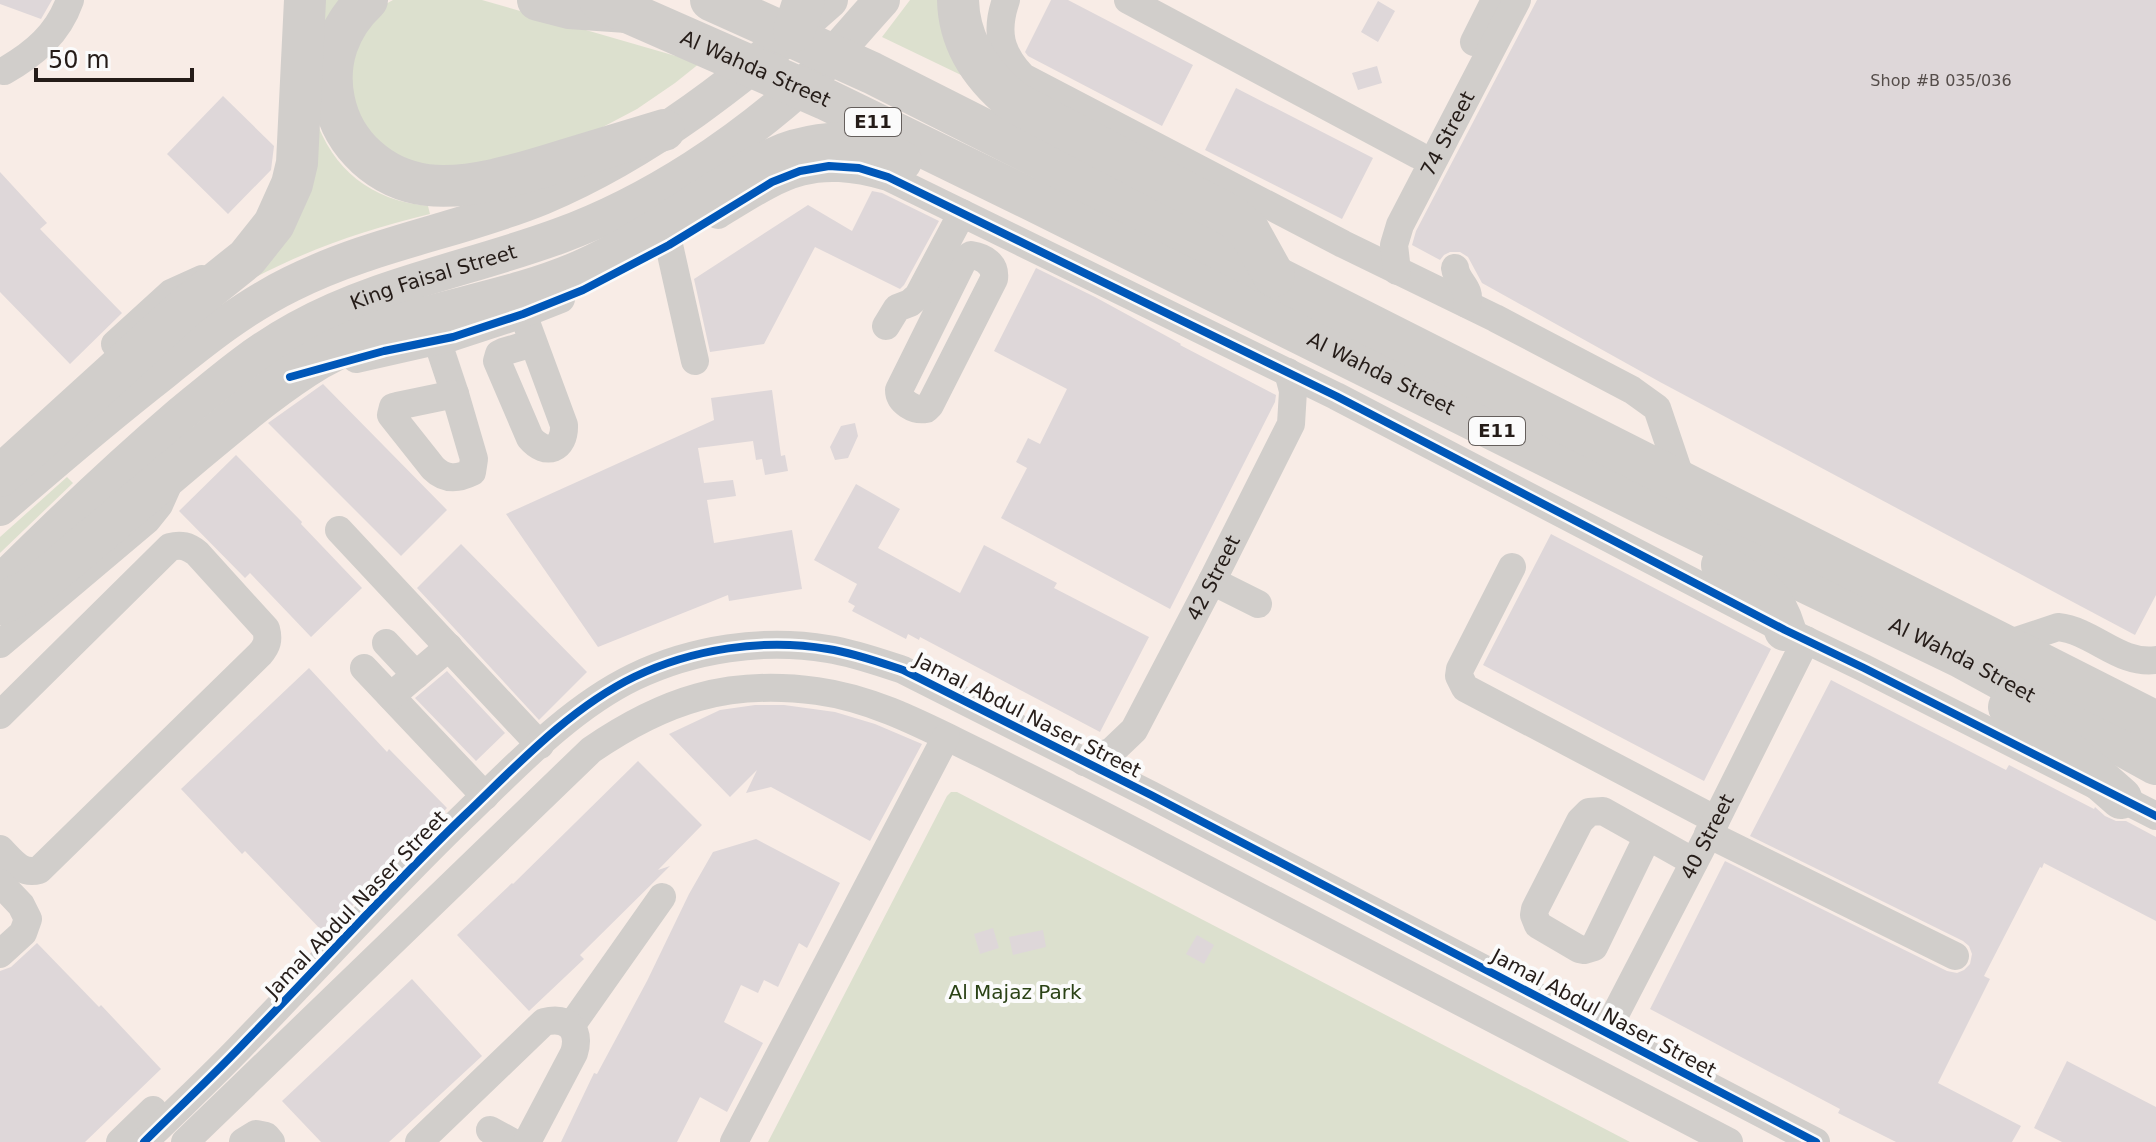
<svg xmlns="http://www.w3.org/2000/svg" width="2156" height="1142" font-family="'DejaVu Sans',sans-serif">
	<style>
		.green { fill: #dce0ce }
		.building { fill: #ded7d9 }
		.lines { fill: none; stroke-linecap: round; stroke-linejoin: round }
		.minor { stroke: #d1cecb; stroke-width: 28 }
		.major { stroke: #d1cecb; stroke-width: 36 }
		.highway { stroke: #d1cecb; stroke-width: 42 }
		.cycleway-casing { stroke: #fbfbfb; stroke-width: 13 }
		.cycleway { stroke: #0057b8; stroke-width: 8 }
		.labels { text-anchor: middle; stroke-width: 8; stroke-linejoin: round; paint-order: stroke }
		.number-label { font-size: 16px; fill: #554d4a }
		.shield { fill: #fbfbfb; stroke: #655f5c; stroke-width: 2 }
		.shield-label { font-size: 18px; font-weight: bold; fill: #251c18 }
		.street-label { font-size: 20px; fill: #251c18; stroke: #fbfbfb }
		.park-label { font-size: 20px; fill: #2a4215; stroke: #fbfbfb }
	</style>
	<rect width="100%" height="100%" fill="#f8ece6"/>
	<!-- green -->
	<path class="green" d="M313 0H341L314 115C333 171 371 200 428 206L430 214C359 231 295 254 232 290L255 259Z
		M393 0H482L700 63 675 83 637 109 582 138 447 175 372 151 343 67 384 5Z
		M910 0H944L986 87 882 37Z
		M67 477 73 483 0 553V537Z
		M951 792H957L1630 1142H768L947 796Z"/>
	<!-- building -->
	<path class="building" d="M0 0H52L41 19 0 4Z
		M1051 0H1068L1193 65 1162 126 1028 56 1025 52Z
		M1537 0H2156V595L2135 635 1660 382 1482 283 1468 257 1460 252H1450L1444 255 1440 260 1412 245 1416 231Z
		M1378 1 1395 11 1378 42 1361 32Z
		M1377 66 1382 83 1358 90 1352 73Z
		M1236 88 1373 158 1342 219 1205 150Z
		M223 96 274 146 271 170 228 214 167 154Z
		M0 172 47 223 40 229 122 313 70 364 0 292Z
		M872 191 882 193 939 221 904 285 900 289 815 247 764 344 710 352 694 279 808 205 852 231Z
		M1036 268 1095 297 1181 344 1180 345 1276 395 1275 402 1170 609 1001 518 1027 468 1016 462 1028 438 1040 444 1067 389 994 351Z
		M323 384 447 510 401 556 268 423Z
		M772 390 781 456 785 455 788 471 765 475 762 459 756 460 753 441 698 448 704 483 733 480 736 496 707 500 714 543 792 530 802 589 729 601 728 595 598 647 506 514 714 420 711 398Z
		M855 423 858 436 848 458 835 460 830 447 841 426Z
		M236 455 302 522 301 524 362 588 311 637 250 573 245 578 179 511Z
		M856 484 900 509 878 548 960 593 984 545 1057 583 1054 588 1149 637 1100 732 920 637 919 640 908 634 906 639 852 611 855 606 848 602 857 584 814 560Z
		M1551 534 1771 649 1704 781 1483 665Z
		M461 544 587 672 539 720 417 588Z
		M309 668 387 752 389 749 447 808 325 934 245 851 242 854 181 789Z
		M447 671 505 733 476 761 415 698Z
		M1831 680 2006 770 2009 765 2094 809 2095 807 2105 816 2116 821H2126L2156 837V921L2044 863 2042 868 2040 867 1984 976 1990 979 1938 1083 2021 1126 2012 1142H1896L1838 1113 1840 1109 1650 1009 1725 861 1947 971 1957 973 1964 970 1970 964 1972 954 1969 946 1963 941 1750 836Z
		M755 705H784L835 712 875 724 922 744 870 841 771 787 746 793 757 770 730 797 669 734 720 710Z
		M638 761 702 825 658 870 670 866 580 955 584 959 529 1011 457 935 512 883 513 884Z
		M756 839 840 883 807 948 799 943 778 987 764 980 758 993 741 985 724 1022 763 1043 727 1112 700 1097 677 1142H561L594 1073 597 1074 647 981 689 894 713 852Z
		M993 928 999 948 980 954 974 934Z
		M1043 930 1046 947 1013 955 1009 937Z
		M1197 935 1214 945 1204 964 1186 954Z
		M37 943 99 1007 101 1005 161 1069 85 1142H0V971L11 967Z
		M412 979 482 1056 389 1142H321L282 1101Z
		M2067 1061 2156 1107V1142H2062L2034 1128Z"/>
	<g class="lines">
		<!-- minor -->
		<g class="minor">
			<path d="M1006 0C995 32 1000 53 1023 77L1343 244 1495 318 1632 390 1657 408 1682 482"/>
			<path d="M1128 0 1418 155"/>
			<path d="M1474 42 1495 0"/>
			<path d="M4 71C34 54 58 34 70 0"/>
			<path d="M718 215C783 175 810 155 888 177L1336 396 1785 630 1864 668 2156 816"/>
			<path d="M669 245 695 361"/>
			<path d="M971 255C984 257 996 264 994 279L930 405 926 409C914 411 899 402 899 390L963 261Z"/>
			<path d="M1455 268C1457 283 1472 288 1467 304"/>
			<path id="s1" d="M1397 271 1394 245 1400 225 1517 0"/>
			<path d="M523 314 564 425C565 449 546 457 530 438L497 361 499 354 503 352 533 343"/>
			<path d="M886 326 897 308 910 303 918 296 962 213"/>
			<path d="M437 340 455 394"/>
			<path d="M115 344 171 293 202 279"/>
			<path d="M356 359 453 337 523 314 561 299"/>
			<path d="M455 394 474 459 472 472C458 479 445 480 433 468L391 415 393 407 397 406Z"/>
			<path d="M339 530 540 745"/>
			<path d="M1512 567 1460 669 1459 676 1465 688 1716 820"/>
			<path d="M1212 581 1258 604"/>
			<path d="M386 643 416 675"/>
			<path d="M0 644 147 520 159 505 167 487"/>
			<path d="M2004 645 2058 627C2094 631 2119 665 2156 660"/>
			<path d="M364 668 485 796"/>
			<path d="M391 696 449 647"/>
			<path d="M0 715 170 547C181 544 188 546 197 553L266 629C269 640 267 646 260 654L39 870C21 875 12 861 0 849"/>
			<path id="s2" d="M1084 762 1112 751 1134 730 1212 581 1291 424 1293 391 1288 372"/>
			<path d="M1708 834 1955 956"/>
			<path d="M1648 836 1594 947 1584 950 1579 949 1538 925 1534 915 1535 909 1580 821 1589 812 1603 811 1694 862"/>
			<path d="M0 883 21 905 28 919 23 933 0 954"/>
			<path d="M571 1026 662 897"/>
			<path id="s3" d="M1606 1032 1716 820 1806 640"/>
			<path d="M490 1130 512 1142"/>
			<path d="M120 1142 153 1110"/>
			<path d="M144 1142C178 1108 214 1075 247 1040 320 965 390 887 466 814 516 766 570 708 634 677 692 649 763 638 828 649 854 653 879 662 903 670L1151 795 1816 1142"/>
			<path d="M185 1142 591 750C664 700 728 679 817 691 876 699 928 728 982 754 1042 784 1102 814 1162 846 1351 945 1540 1044 1729 1142"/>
			<path d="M243 1142 256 1134 266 1136 271 1142"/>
			<path d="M419 1142 544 1022C568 1016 581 1030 574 1053L527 1142"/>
			<path d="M734 1142 946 737"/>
		</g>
		<!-- major -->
		<g class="major">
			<path d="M0 508C53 462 107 416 162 373 203 340 244 307 291 284 373 243 459 231 542 197 649 152 744 77 830 0"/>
			<path id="s4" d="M0 583C59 524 118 468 181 414 220 382 253 353 297 329 379 284 472 268 559 236 652 202 740 143 813 76 837 52 859 25 882 0"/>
		</g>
		<!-- highway -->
		<g class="highway">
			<path d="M367 0C339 26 326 62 334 100 343 145 381 179 427 185 471 190 523 173 565 160 598 150 631 140 664 130"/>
			<path d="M538 0 569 8 627 12"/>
			<path id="s5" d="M600 0 825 99 1034 201 1668 516 1961 657 2156 764"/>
			<path d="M711 0 872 73 2156 722"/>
			<path d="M958 0C959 42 982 76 1014 102L1233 217 1249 231 1274 276"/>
			<path d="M794 31 804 0"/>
			<path d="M0 476 186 307 247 258 274 224 292 184 297 163 305 0"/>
			<path d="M1722 565C1754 586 1773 590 1785 630"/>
			<path d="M0 604 27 591 45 579C94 538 143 496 193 454 233 421 273 386 318 359 399 313 496 308 581 271 627 251 669 222 711 195 739 178 765 159 796 150 842 138 859 143 901 161"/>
			<path d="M2009 707 2072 755 2121 798"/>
		</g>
		<defs>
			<path id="cycleway" d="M290 377 384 351 453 337 523 314 583 290 669 245 772 182 800 171 829 166 859 168 888 177 1336 396 1785 630 1864 668 2156 816
				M144 1142C178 1108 214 1075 247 1040 320 965 390 887 466 814 516 766 570 708 634 677 692 649 763 638 828 649 854 653 879 662 903 670L1151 795 1816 1142"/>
		</defs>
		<!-- cycleway casing -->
		<use href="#cycleway" class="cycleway-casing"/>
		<!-- cycleway -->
		<use href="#cycleway" class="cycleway"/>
	</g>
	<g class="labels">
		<!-- number labels -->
		<g class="number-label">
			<text x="1941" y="86">Shop #B 035/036</text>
		</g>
		<!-- shield labels -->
		<g class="shield">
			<rect x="845" y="108" width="56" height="28" rx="6"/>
			<rect x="1469" y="417" width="56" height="28" rx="6"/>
		</g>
		<g class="shield-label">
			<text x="873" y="128">E11</text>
			<text x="1497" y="437">E11</text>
		</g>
		<!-- street labels -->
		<g class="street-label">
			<text dy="7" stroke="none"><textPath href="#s5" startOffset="170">Al Wahda Street</textPath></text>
			<text dy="7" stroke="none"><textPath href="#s1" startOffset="150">74 Street</textPath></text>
			<text dy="7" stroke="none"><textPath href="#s4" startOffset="538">King Faisal Street</textPath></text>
			<text dy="7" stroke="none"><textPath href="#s5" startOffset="866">Al Wahda Street</textPath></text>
			<text dy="7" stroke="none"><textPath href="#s2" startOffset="232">42 Street</textPath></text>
			<text dy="7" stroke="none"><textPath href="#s5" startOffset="1514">Al Wahda Street</textPath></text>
			<text transform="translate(1028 715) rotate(27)" y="7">Jamal Abdul Naser Street</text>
			<text dy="7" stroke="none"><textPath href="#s3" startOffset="220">40 Street</textPath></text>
			<text transform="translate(356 904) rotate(-46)" y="7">Jamal Abdul Naser Street</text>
			<text transform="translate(1604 1013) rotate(28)" y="7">Jamal Abdul Naser Street</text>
		</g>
		<!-- park labels -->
		<g class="park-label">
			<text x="1015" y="999">Al Majaz Park</text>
		</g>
	</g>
	<!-- scale -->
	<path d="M36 68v12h156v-12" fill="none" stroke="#251c18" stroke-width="4"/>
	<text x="48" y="68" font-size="24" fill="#251c18" stroke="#fbfbfb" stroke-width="6" paint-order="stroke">50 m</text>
</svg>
